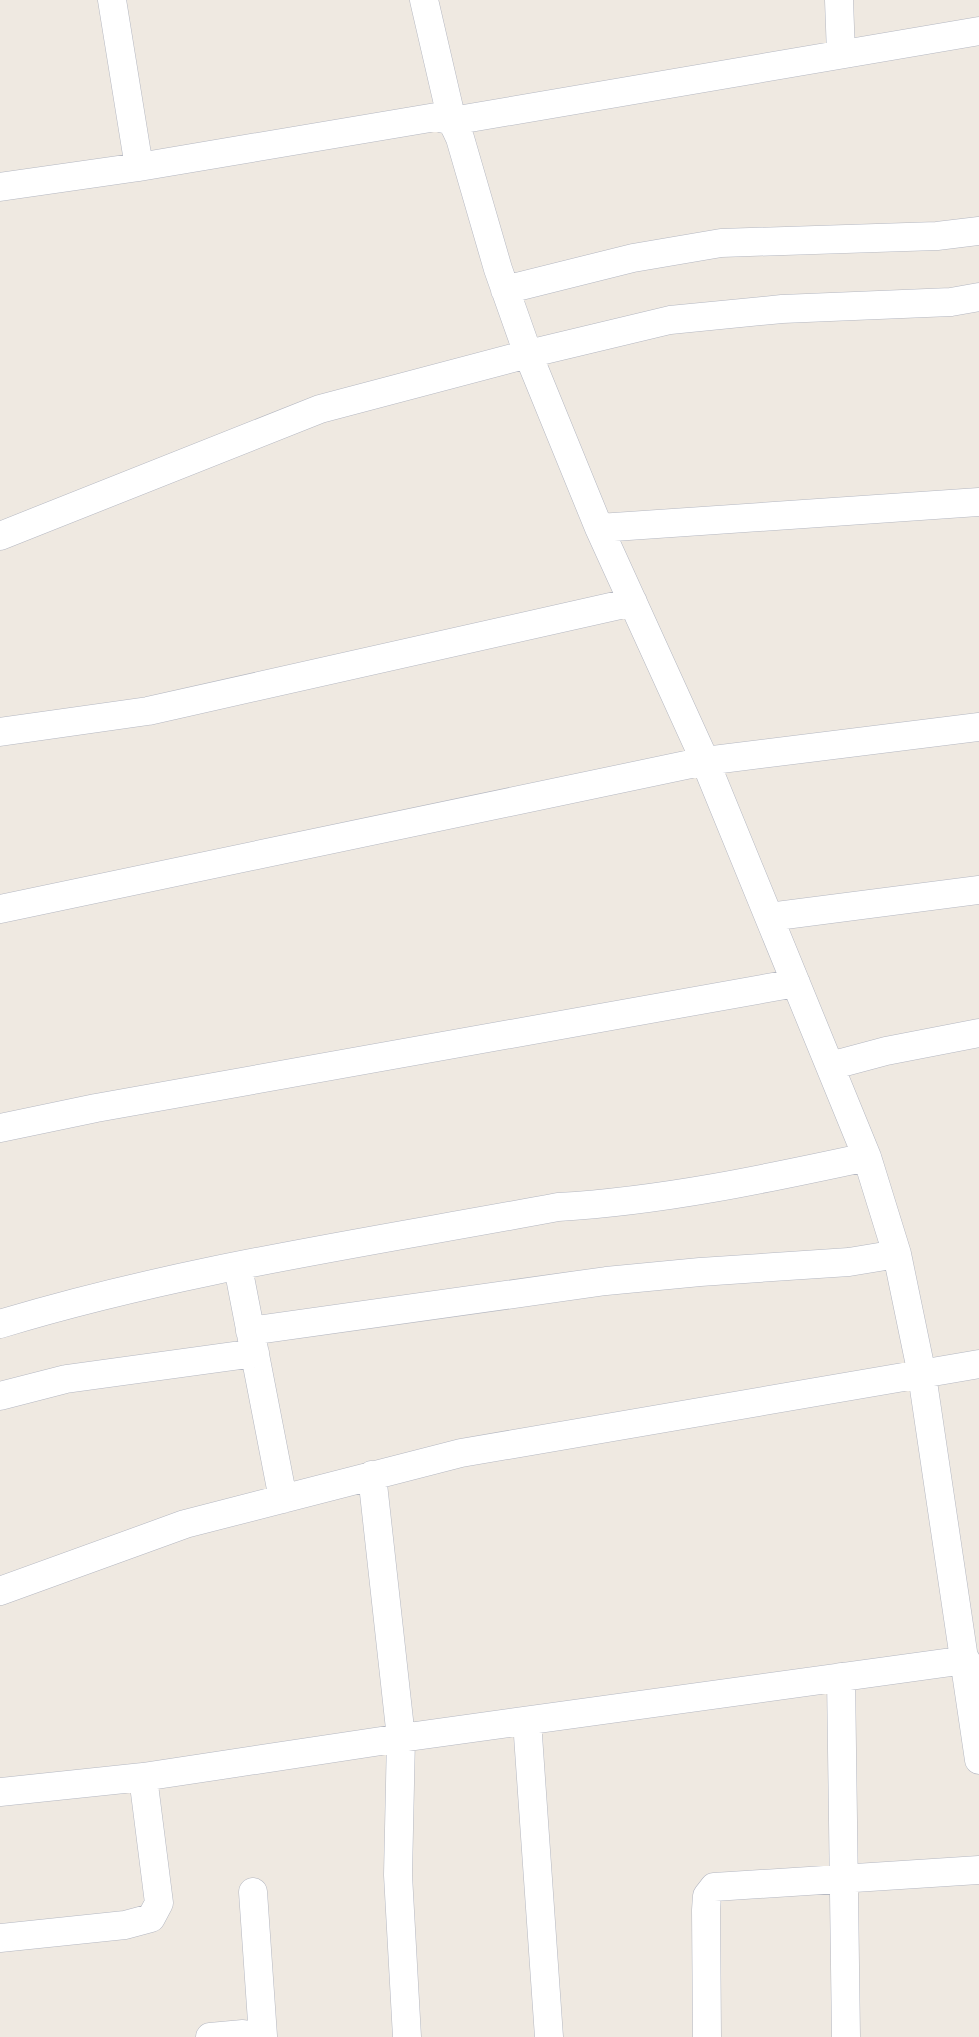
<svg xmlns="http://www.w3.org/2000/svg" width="979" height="2037" font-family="Helvetica,sans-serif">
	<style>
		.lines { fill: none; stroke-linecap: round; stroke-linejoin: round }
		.minor-casing { stroke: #b4b7c1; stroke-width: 29 }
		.minor { stroke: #fff; stroke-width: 28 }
	</style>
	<rect width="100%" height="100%" fill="#efe9e1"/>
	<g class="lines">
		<defs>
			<path id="minor" d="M112 0 139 167
				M424 0 452 121 979 31
				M839 0 841 54
				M0 187 139 167 436 117 452 121 460 138 498 269 528 354 599 528 705 761 867 1157 897 1254 922 1375 979 1760
				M505 290 633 258 721 243 937 236 979 231
				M599 528 979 502
				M0 536 320 409 528 354 670 320 782 309 951 302 979 297
				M0 732 148 711 633 602
				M0 909 705 761 979 727
				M769 917 979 890
				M830 1066 886 1051 979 1033
				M0 1128 96 1108 796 983
				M238 1267 283 1499
				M0 1324C181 1269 371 1242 558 1207 662 1201 765 1179 867 1157
				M250 1331 606 1281 700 1272 849 1262 897 1254
				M0 1396 66 1379 255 1353
				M372 1475 401 1738 398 1875 407 2037
				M0 1591 185 1524 461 1453 979 1364
				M841 1677 846 2037
				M527 1721 549 2037
				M0 1792 143 1777 401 1738 966 1660
				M253 1892 263 2036
				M0 1938 125 1925 151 1918 159 1903 143 1777
				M210 2037 243 2034 263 2037
				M707 2037 706 1910 707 1896 714 1887 979 1870"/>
		</defs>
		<!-- minor casing -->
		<use href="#minor" class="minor-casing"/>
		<!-- minor -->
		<use href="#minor" class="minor"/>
	</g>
</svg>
